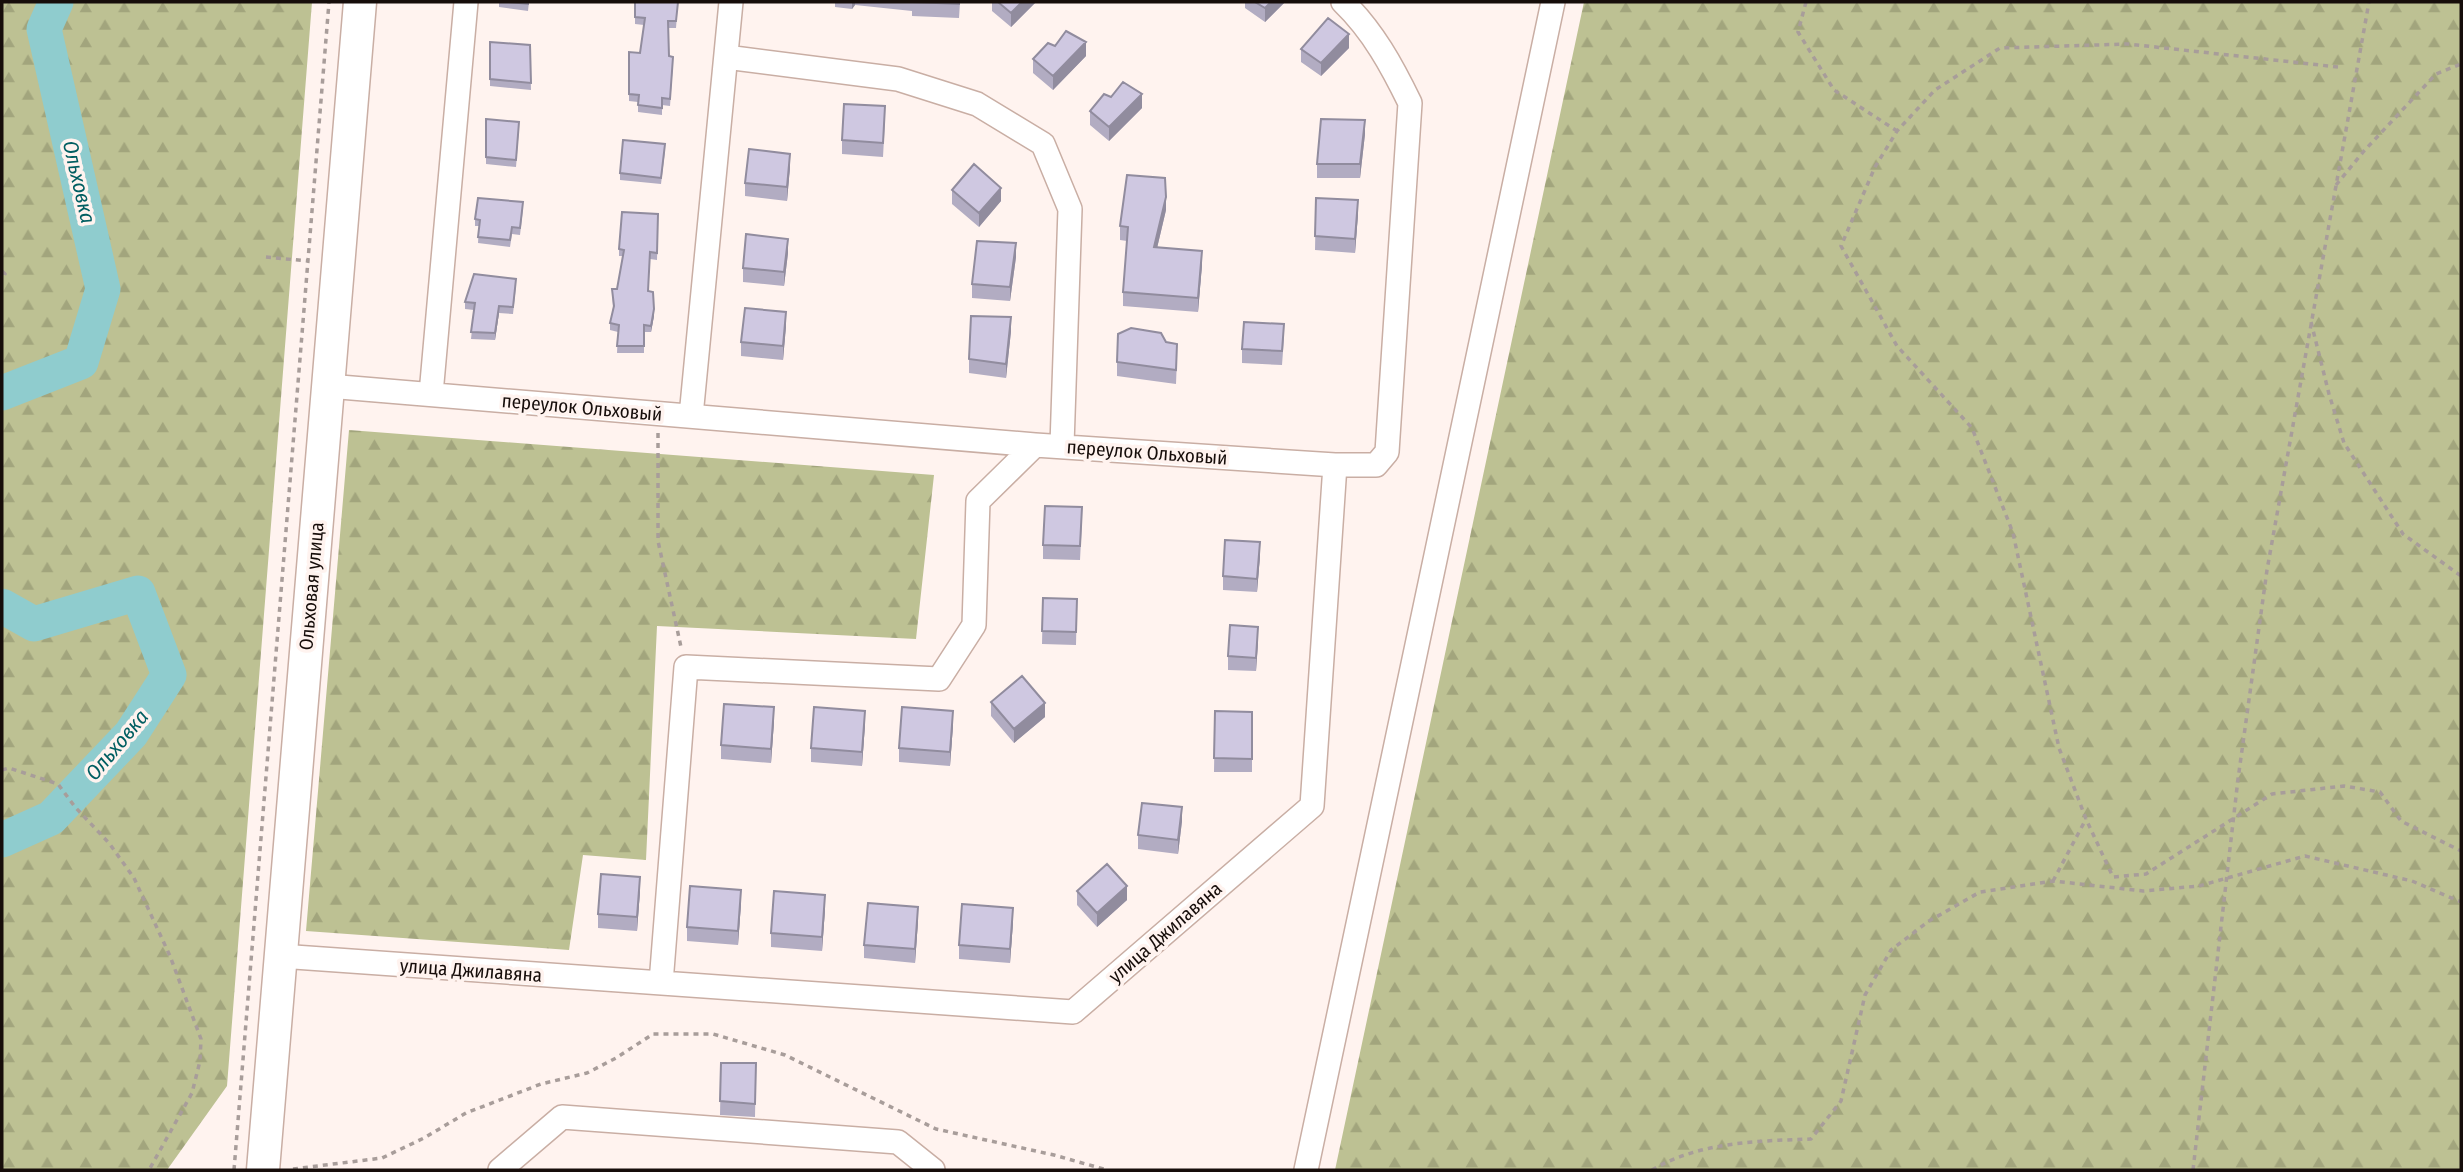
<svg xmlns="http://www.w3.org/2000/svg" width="2463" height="1172" font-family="'Fira Sans Condensed',sans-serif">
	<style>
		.forest { fill: url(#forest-firs) }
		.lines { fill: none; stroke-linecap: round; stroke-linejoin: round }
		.river { stroke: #8fccce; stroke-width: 35 }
		.minor-casing { stroke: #c9aea4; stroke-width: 26 }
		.secondary-casing { stroke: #c9aea4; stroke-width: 35 }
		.path { stroke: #a89d9a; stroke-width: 3.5; stroke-dasharray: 5 5; stroke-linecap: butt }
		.minor { stroke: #fff; stroke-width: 23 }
		.secondary { stroke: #fff; stroke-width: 32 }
		.wall { fill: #b2acc2 }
		.shaded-wall { fill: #918c9e }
		.building { fill: #cfc8e1; stroke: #918c9e; stroke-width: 2 }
		.labels { text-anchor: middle; stroke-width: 7; stroke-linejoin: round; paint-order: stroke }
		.street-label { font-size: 19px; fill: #160d0a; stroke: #fff3ef }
		.water-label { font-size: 21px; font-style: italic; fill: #015e61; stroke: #fff3ef }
	</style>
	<defs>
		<pattern id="forest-firs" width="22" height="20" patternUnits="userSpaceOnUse" patternTransform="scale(1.75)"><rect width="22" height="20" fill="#bdc193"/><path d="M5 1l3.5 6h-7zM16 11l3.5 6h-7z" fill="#a2a57d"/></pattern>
	</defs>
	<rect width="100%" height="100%" fill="#fff3ef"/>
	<!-- forest -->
	<path class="forest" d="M2 2H312L227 1086 167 1170H2Z
		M1584 2H2461V1170H1335Z
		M349 430 934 475 916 639 657 626 646 860 583 855 569 950 306 931Z"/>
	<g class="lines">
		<!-- river -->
		<path class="river" d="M2 393 81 362 103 289 44 29 56 2
			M2 606 34 624 138 593 169 675 131 734 51 818 2 840"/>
		<defs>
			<path id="minor" d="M726 57 898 79 977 104 1043 144 1070 209 1062 445
				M328 386 1035 445 1335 465H1376L1387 452 1410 103C1392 66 1373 31 1343 2
				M431 394 466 2
				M691 416 731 2
				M280 956 1073 1012 1312 806 1335 465
				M661 983 686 667 939 679 974 625 978 501 1035 445
				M500 1170 562 1117 898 1142 933 1170
				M1306 1170 1553 2"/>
			<path id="secondary" d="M263 1170 360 2"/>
		</defs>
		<!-- minor casing -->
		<use href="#minor" class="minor-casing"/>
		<!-- secondary casing -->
		<use href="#secondary" class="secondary-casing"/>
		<!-- path -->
		<path class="path" d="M1806 2 1798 32 1834 90 1897 131
			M2338 67 2128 44 2000 48 1935 90 1897 131 1875 167 1841 246 1897 346 1972 428 2013 533 2059 748 2086 819 2113 877 2146 874 2272 794 2344 786 2380 792 2401 821 2461 851
			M2336 185 2364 151 2436 74 2461 64
			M266 257 308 261
			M2 271 5 274 2 278
			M2311 322 2329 394 2344 443 2403 534 2461 576
			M658 433V541L681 647
			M2 770 9 768 58 784 75 807 109 843 134 878 170 956 201 1039 200 1061 192 1093 149 1170
			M2053 881 2086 819
			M293 1169 382 1158 424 1138 466 1113 541 1084 587 1073 616 1058 653 1034H713L785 1055 936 1129 1054 1155 1107 1170
			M234 1170 329 2
			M1652 1170C1699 1142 1757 1141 1811 1139L1841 1101 1865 995 1891 950 1929 921 1980 892 2053 881 2143 891 2199 886 2305 856 2412 881 2461 902
			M2193 1170 2238 779 2267 570 2369 2"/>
		<!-- minor -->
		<use href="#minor" class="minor"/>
		<!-- secondary -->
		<use href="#secondary" class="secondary"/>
	</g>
	<!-- wall -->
	<path class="wall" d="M499 2H529L528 11 499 7Z
		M635 2H678L676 28H668L669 56 673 64 670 106 662 105V115L638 112V102L629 101V52L640 53 644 25 635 24Z
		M835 2H960L959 18 912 16V11L855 5 852 9 835 7Z
		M992 2H1036L1011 27 992 11Z
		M1245 2H1285L1265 22 1245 8Z
		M490 42 530 45 531 90 490 86Z
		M1349 48 1321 76 1301 62V49Z
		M1086 56 1053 90 1033 73V59Z
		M1142 108 1109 141 1090 125V111Z
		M486 119 519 129 516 167 486 164Z
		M885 120 883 157 842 154V140Z
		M1365 134 1360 178H1317V164Z
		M665 151 661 184 620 180V173Z
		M790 167 787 201 745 196V183Z
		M952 190 1001 201 979 227 952 204Z
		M1316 198 1358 214 1355 253 1315 250Z
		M523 209 520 235 512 234 510 247 478 243 479 226H475V219Z
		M1166 210 1157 248 1202 265 1198 312 1123 306V292L1127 241 1120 240V226Z
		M658 214 657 260 650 259 648 291 654 316 651 332H644V353H617L618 332 610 330V323L613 308 612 289H617L623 256H619V249Z
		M788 253 784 286 743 282V268Z
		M1016 257 1010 301 972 298V284Z
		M516 286 513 314 499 313 495 340 471 339 474 310 465 309V302Z
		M786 326 783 360 741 356V342Z
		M1011 331 1006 378 969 373V359Z
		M1284 338 1282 365 1242 363V349Z
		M1166 342 1177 358 1176 384 1117 376V362Z
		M1082 521 1080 560 1043 559V545Z
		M1260 556 1257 592 1223 590V576Z
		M1043 598 1077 599 1076 645 1042 644Z
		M1258 641 1256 671 1228 670V656Z
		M991 702 1045 717 1014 743 991 716Z
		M1215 711 1252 712V772H1214Z
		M774 721 771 763 721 759V745Z
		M865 724 862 766 811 762V748Z
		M953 725 950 766 899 762V748Z
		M1182 821 1178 854 1138 849V835Z
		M640 891 637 931 598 928V914Z
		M1077 891 1127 900 1097 927 1077 905Z
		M741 903 738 945 687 941V927Z
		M825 909 822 951 771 947V933Z
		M918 921 915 963 864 958V945Z
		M1013 922 1010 963 959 959V945Z
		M721 1063H756L755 1117 720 1115Z"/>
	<!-- shaded-wall -->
	<path class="shaded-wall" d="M852 2H855V5L852 9Z
		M1022 2H1036L1011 27V13Z
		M1271 2H1285L1265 22V8Z
		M1349 34V48L1321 76V63Z
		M1086 42V56L1053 90V76Z
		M1142 94V108L1109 141V127Z
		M1365 120V134L1360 178V164Z
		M790 154V167L787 201V187Z
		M1001 188V201L979 227V213Z
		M1166 197V210L1154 261V247Z
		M1358 200V214L1355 253V239Z
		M788 239V253L784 286V272Z
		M1016 243V257L1010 301V287Z
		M1202 251V265L1198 312V298Z
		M499 306V313L495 340V333Z
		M654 309V316L651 332V326Z
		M786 312V326L783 360V346Z
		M1011 317V331L1006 378V364Z
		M1260 542V556L1257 592V579Z
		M1258 627V641L1256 671V658Z
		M1045 703V717L1014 743V729Z
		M774 707V721L771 763V749Z
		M865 711V724L862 766V752Z
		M953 711V725L950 766V752Z
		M1182 807V821L1178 854V840Z
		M640 877V891L637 931V917Z
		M1127 886V900L1097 927V913Z
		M741 890V903L738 945V931Z
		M825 895V909L822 951V937Z
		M918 907V921L915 963V949Z
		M1013 908V922L1010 963V949Z"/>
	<!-- building -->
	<path class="building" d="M509 2H528V4Z
		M635 2H678L676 21H668L669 56 673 57 670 99 662 98V108L638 105 639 95 629 94V52L640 53 645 18 635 17Z
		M913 2H959V4Z
		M998 2H1022L1011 13Z
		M1255 2H1271L1265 8Z
		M1328 18 1349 34 1321 63 1301 49Z
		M1066 31 1086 42 1053 76 1033 59 1048 43 1055 46Z
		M490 42 530 45 531 83 490 79Z
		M1123 82 1142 94 1109 127 1090 111 1104 94 1111 97Z
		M844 104 885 106 883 143 842 140Z
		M486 119 519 122 516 160 486 157Z
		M1321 119 1365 120 1360 164H1317Z
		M623 140 665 144 661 178 620 173Z
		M749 149 790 154 787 187 745 183Z
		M974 164 1001 188 979 213 952 190Z
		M1127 175 1165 178 1166 197 1154 247 1202 251 1198 298 1123 292 1128 227 1120 226Z
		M478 198 523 202 520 228 512 227 510 240 478 237 480 220 475 219Z
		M1316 198 1358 200 1355 239 1315 236Z
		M622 212 658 214 657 253 650 252 648 291 653 292 654 309 651 326 644 325V346H617L619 325 610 323 614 306 612 289H617L624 250 619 249Z
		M746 234 788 239 784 272 743 268Z
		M977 241 1016 243 1010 287 972 284Z
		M474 274 516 279 513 307 499 306 495 333 471 332 475 303 465 302Z
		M745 308 786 312 783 346 741 342Z
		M971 316 1011 317 1006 364 969 359Z
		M1244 322 1284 324 1282 351 1242 349Z
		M1131 328 1161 333 1166 342 1177 344 1176 370 1117 362 1118 334Z
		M1045 506 1082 507 1080 546 1043 545Z
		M1225 540 1260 542 1257 579 1223 576Z
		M1043 598 1077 599 1076 632 1042 631Z
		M1230 625 1258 627 1256 658 1228 656Z
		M1022 676 1045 703 1014 729 991 702Z
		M724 704 774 707 771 749 721 745Z
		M814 707 865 711 862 752 811 748Z
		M902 707 953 711 950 752 899 748Z
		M1215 711 1252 712V759L1214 758Z
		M1142 803 1182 807 1178 840 1138 835Z
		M1107 864 1127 886 1097 913 1077 891Z
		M601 874 640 877 637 917 598 914Z
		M690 886 741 890 738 931 687 927Z
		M774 891 825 895 822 937 771 933Z
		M868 903 918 907 915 949 864 945Z
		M962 904 1013 908 1010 949 959 945Z
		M721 1063H756L755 1104 720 1101Z"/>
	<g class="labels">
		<!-- street labels -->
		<g class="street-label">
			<text transform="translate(582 407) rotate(5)" y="7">переулок Ольховый</text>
			<text transform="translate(1147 452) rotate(4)" y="7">переулок Ольховый</text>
			<text transform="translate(311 586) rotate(-85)" y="7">Ольховая улица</text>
			<text transform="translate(1165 932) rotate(-41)" y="7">улица Джилавяна</text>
			<text transform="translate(471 970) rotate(4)" y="7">улица Джилавяна</text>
		</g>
		<!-- water labels -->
		<g class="water-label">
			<text transform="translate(79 182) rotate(77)" y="7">Ольховка</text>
			<text transform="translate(117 745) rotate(-50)" y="7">Ольховка</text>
		</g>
	</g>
	<!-- border -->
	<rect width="2463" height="1172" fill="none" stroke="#160d0a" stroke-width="7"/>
</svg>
